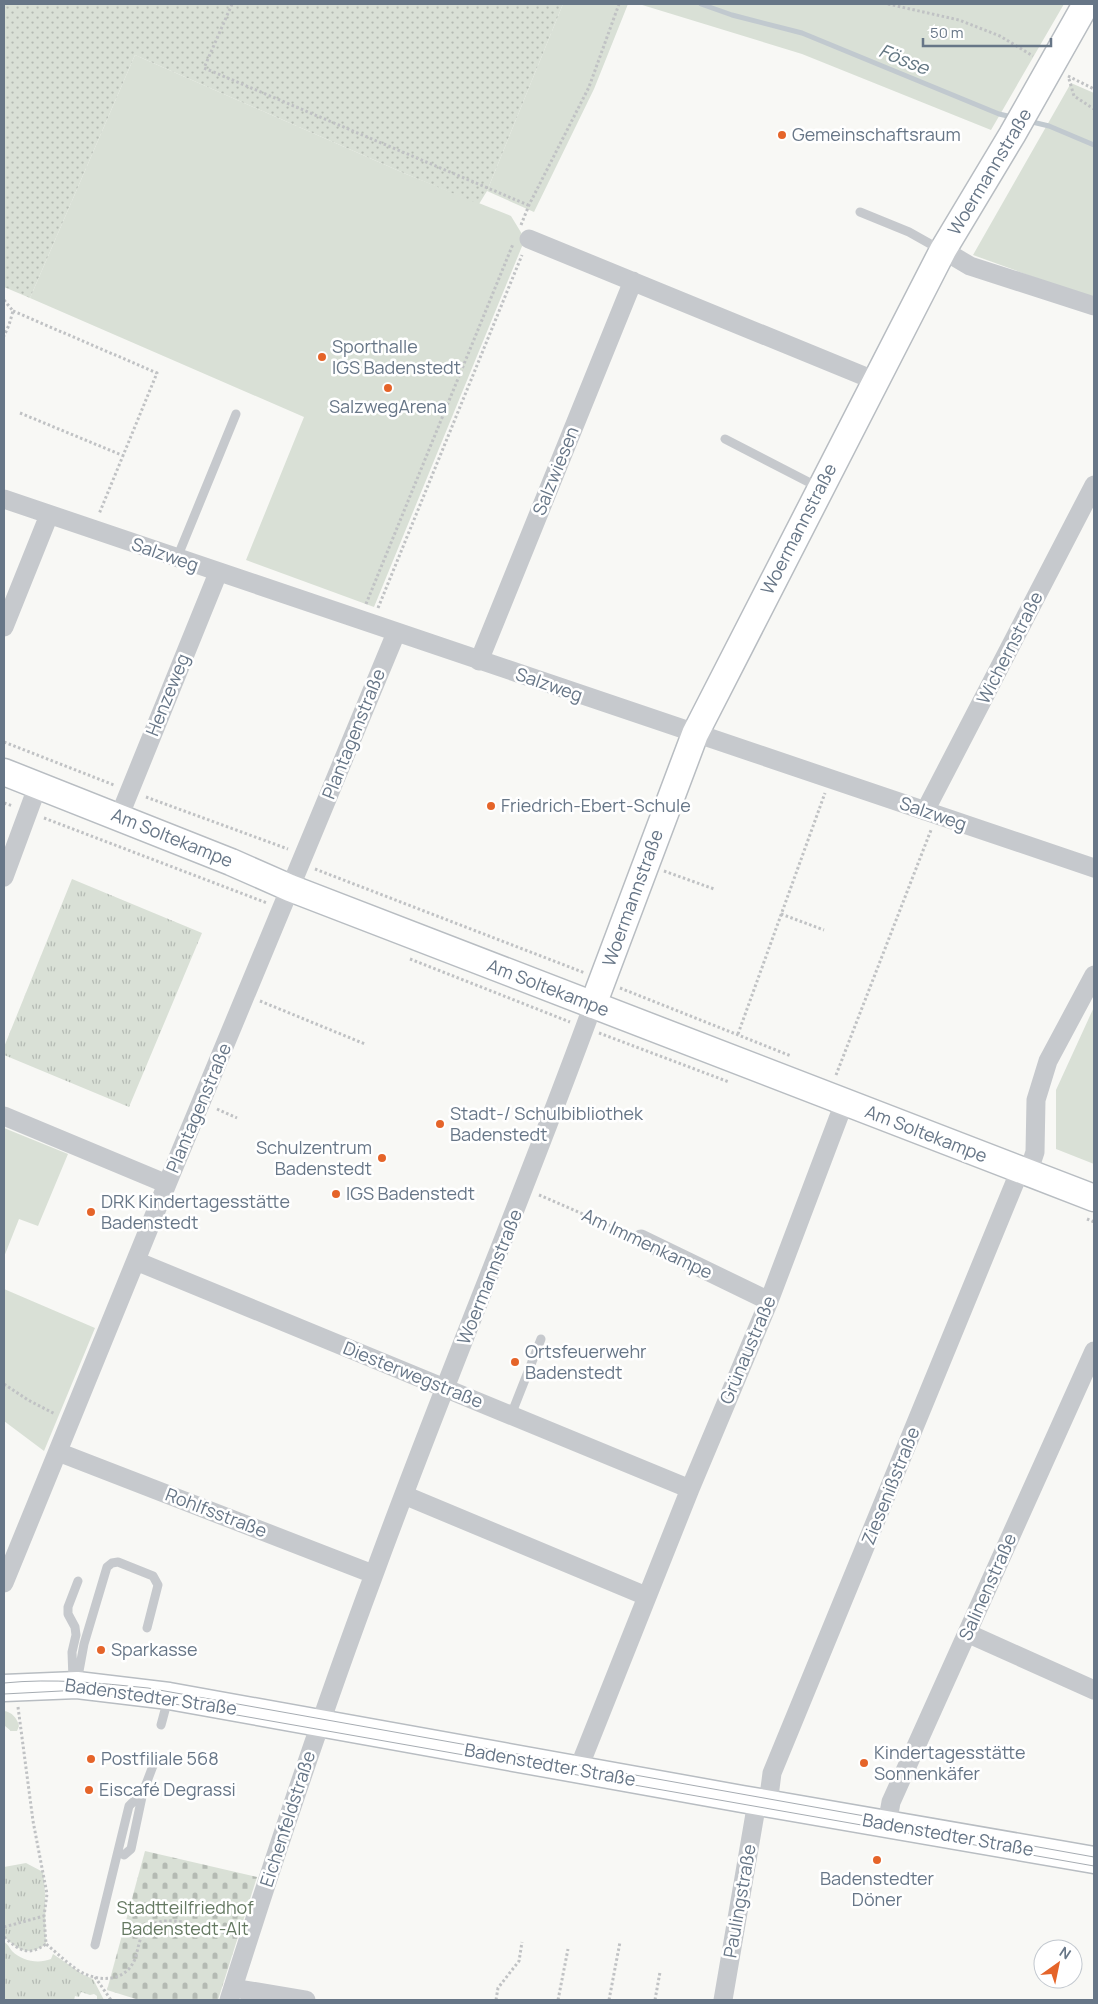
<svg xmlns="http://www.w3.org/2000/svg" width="1098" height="2004" font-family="Manrope,sans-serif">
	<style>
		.grass { fill: url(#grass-tufts) }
		.cemetery { fill: url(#cemetery-stones) }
		.park { fill: #d9e0d6 }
		.garden { fill: url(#garden-dots) }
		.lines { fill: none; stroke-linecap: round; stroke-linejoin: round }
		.stream { stroke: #c1c9cf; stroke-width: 5 }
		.secondary-casing { stroke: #b8bdc2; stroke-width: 29 }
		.path { stroke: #c0c2c4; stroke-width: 3; stroke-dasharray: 2.5 2.5; stroke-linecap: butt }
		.lane { stroke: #c6c9cd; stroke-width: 9 }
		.street { stroke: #c6c9cd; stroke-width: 19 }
		.secondary { stroke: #fff; stroke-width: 26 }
		.tram { stroke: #a6acb2; stroke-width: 1 }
		.poi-dot { fill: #e56429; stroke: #fff; stroke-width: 2 }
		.labels { text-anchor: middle; stroke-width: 5; stroke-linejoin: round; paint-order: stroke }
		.poi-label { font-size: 18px; fill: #677687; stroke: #fff; text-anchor: start }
		.street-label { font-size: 18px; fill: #677687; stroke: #fff }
		.park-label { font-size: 18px; fill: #657962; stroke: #fff }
		.water-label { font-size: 19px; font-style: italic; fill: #637783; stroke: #fff }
	</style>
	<defs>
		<pattern id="grass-tufts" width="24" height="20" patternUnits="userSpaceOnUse" patternTransform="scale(1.25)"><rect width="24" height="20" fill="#d9e0d6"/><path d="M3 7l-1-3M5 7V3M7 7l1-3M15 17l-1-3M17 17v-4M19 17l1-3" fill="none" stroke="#b4bab3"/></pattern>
		<pattern id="cemetery-stones" width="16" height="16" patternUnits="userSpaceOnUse" patternTransform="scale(1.25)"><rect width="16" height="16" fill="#d9e0d6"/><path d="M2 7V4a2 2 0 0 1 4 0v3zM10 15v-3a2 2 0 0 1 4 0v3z" fill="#b4bab3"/></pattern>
		<pattern id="garden-dots" width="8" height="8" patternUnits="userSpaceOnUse" patternTransform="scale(1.25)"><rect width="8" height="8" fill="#d9e0d6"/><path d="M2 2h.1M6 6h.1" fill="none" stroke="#b4bab3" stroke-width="1.8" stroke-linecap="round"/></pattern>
	</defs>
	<rect width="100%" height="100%" fill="#f8f8f5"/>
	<!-- grass -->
	<path class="grass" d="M72 879 202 933 129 1107 4 1055V1047Z
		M4 1711C12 1712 17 1718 19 1726L17 1731H11L5 1726Z
		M26 1863 43 1872C47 1897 44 1920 46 1944 28 1957 19 1950 4 1937V1867Z
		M4 1942C8 1944 9 1947 12 1951 22 1961 38 1964 51 1959L53 1954 84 1975 93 1979 104 2000H97V1996L94 1994 90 1995 81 1992 79 1997 75 1996 74 2000H4Z"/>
	<!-- cemetery -->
	<path class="cemetery" d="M145 1851 257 1877 218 2000H139L107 1990Z"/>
	<!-- park -->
	<path class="park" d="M563 4H628L594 89 534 212 487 191Z
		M639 4H1064L991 130 802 54Z
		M135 55 406 174 511 216 525 239 374 607 246 560 304 417 30 298Z
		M1071 83 1094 93V299L973 255Z
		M1094 1007V1164L1056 1149V1090Z
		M4 1128 68 1154 38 1226 19 1219 4 1257Z
		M4 1289 95 1328 44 1451 4 1421Z"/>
	<!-- garden -->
	<path class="garden" d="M4 4H563L487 191 479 204 406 174 135 55 30 298 4 287Z"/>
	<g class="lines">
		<!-- stream -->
		<path class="stream" d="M701 4 732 15 802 33 999 114 1012 117
			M1028 121 1049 126 1094 145"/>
		<defs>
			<path id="secondary" d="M4 772 231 862 290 888 1094 1198
				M593 1005 695 734 943 250 1012 135 1086 4
				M4 1688 77 1685 169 1696 742 1799 1094 1860"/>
		</defs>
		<!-- secondary casing -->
		<use href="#secondary" class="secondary-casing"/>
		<!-- path -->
		<path class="path" d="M232 4 204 68 528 205
			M888 4 959 20 1000 36 1033 56
			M1068 76 1094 89
			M1069 79 1074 96 1094 109
			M521 225 529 205 589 87 619 4
			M4 300 13 311 9 325 4 336
			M13 311 157 373 99 514
			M20 413 124 456
			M366 604 513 244
			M378 608 522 255
			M4 742 114 785
			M146 797 288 849
			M4 803 13 806
			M44 818 267 903
			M315 869 585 973
			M664 871 714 889
			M781 914 824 930
			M410 959 570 1022
			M620 988 791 1056
			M260 1001 365 1044
			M599 1033 729 1082
			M738 1034 825 793
			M836 1075 931 830
			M217 1109 237 1118
			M539 1195 625 1232
			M1087 1219 1094 1222
			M4 1384 28 1400 55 1414
			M18 1707 33 1821 47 1894 44 1916 46 1944C57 1953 67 1963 79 1971 98 1982 125 1983 135 1959 139 1947 139 1933 151 1925 172 1913 212 1930 233 1936
			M4 1927 44 1916
			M4 1937C19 1950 28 1957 46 1944
			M95 1977 111 2000
			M496 2000 498 1988 519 1961 522 1942
			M558 2000 568 1949
			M609 2000 620 1942
			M655 2000 660 1972"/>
		<!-- lane -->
		<path class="lane" d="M860 212 909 232 941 250
			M725 439 820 488
			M177 558 236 414
			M511 1415 541 1339
			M73 1679 72 1652 76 1635 75 1627 68 1614V1607L78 1581
			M77 1682 84 1644 107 1567 112 1563 118 1562 153 1576 158 1585 147 1628
			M161 1725 168 1699
			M124 1855 131 1849 143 1792 156 1758
			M95 1945 129 1806 143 1792"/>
		<!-- street -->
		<path class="street" d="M529 239 876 381
			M943 250 970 266 1094 306
			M4 499 1094 868
			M4 627 49 515
			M479 661 633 281
			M925 811 1094 485
			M119 817 218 573
			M4 877 38 785
			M4 1116 167 1184
			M1028 1173 1035 1152 1036 1100 1048 1061 1094 975
			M641 1239 769 1301
			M136 1261 690 1489
			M58 1452 373 1574
			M404 1495 646 1596
			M4 1583 167 1184 396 633
			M967 1633 1094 1690
			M578 1770 690 1489 769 1301 844 1103
			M768 1804 772 1773 1020 1170
			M887 1825 891 1802 1094 1351
			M233 1988 306 2000
			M229 2000C274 1858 321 1716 373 1577 443 1385 523 1197 593 1005
			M723 2000 757 1802"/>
		<!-- secondary -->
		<use href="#secondary" class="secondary"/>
		<!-- tram -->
		<path class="tram" d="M4 1683C53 1678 99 1683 148 1688L1094 1857
			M4 1694 80 1690 146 1699 1094 1866"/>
	</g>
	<!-- markers -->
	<g class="poi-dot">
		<circle cx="782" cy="135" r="5"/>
		<circle cx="322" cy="357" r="5"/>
		<circle cx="388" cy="388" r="5"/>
		<circle cx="491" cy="806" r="5"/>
		<circle cx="440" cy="1124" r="5"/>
		<circle cx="382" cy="1158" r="5"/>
		<circle cx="336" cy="1194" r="5"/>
		<circle cx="91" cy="1212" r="5"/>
		<circle cx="515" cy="1362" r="5"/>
		<circle cx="101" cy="1650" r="5"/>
		<circle cx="91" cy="1759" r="5"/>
		<circle cx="864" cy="1763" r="5"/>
		<circle cx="89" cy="1790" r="5"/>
		<circle cx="877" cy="1860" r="5"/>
	</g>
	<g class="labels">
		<!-- poi labels -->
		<g class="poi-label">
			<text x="792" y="141">Gemeinschaftsraum</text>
			<text x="332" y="353">Sporthalle<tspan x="332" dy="21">IGS Badenstedt</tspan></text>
			<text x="388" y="413" text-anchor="middle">SalzwegArena</text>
			<text x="501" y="812">Friedrich-Ebert-Schule</text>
			<text x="450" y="1120">Stadt-/ Schulbibliothek<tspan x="450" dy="21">Badenstedt</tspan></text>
			<text x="372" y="1154" text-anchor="end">Schulzentrum<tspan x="372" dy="21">Badenstedt</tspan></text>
			<text x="346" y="1200">IGS Badenstedt</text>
			<text x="101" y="1208">DRK Kindertagesstätte<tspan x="101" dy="21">Badenstedt</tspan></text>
			<text x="525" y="1358">Ortsfeuerwehr<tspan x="525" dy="21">Badenstedt</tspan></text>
			<text x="111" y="1656">Sparkasse</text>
			<text x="874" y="1759">Kindertagesstätte<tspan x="874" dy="21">Sonnenkäfer</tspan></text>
			<text x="101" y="1765">Postfiliale 568</text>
			<text x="99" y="1796">Eiscafé Degrassi</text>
			<text x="877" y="1885" text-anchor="middle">Badenstedter<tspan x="877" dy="21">Döner</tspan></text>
		</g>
		<!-- street labels -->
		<g class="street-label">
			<text transform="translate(990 172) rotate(-59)" y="6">Woermannstraße</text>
			<text transform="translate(556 471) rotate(-68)" y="6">Salzwiesen</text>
			<text transform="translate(799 529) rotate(-63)" y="6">Woermannstraße</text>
			<text transform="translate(165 555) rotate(19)" y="6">Salzweg</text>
			<text transform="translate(1010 648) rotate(-63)" y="6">Wichernstraße</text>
			<text transform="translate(549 685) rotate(19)" y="6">Salzweg</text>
			<text transform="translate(168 695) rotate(-68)" y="6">Henzeweg</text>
			<text transform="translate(354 734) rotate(-68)" y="6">Plantagenstraße</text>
			<text transform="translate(933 814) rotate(19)" y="6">Salzweg</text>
			<text transform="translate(172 838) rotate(22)" y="6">Am Soltekampe</text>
			<text transform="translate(633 898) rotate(-70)" y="6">Woermannstraße</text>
			<text transform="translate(548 988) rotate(21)" y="6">Am Soltekampe</text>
			<text transform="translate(199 1108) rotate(-67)" y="6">Plantagenstraße</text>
			<text transform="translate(926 1134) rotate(21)" y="6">Am Soltekampe</text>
			<text transform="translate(647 1244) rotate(25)" y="6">Am Immenkampe</text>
			<text transform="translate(490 1277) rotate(-68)" y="6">Woermannstraße</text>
			<text transform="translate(748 1350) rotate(-67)" y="6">Grünaustraße</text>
			<text transform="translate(413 1375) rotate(22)" y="6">Diesterwegstraße</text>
			<text transform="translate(891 1486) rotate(-68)" y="6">Ziesenißstraße</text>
			<text transform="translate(216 1513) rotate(21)" y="6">Rohlfsstraße</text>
			<text transform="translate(988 1587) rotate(-66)" y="6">Salinenstraße</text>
			<text transform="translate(151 1697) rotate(8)" y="6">Badenstedter Straße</text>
			<text transform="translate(550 1765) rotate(10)" y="6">Badenstedter Straße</text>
			<text transform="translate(288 1819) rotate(-72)" y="6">Eichenfeldstraße</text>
			<text transform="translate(948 1835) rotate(10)" y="6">Badenstedter Straße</text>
			<text transform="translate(740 1901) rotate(-80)" y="6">Paulingstraße</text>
		</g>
		<!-- park labels -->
		<g class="park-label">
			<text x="185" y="1914">Stadtteilfriedhof<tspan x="185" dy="21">Badenstedt-Alt</tspan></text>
		</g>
		<!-- water labels -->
		<g class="water-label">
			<text transform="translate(904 59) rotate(22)" y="7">Fösse</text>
		</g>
	</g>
	<!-- border -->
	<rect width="1098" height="2004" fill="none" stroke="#677687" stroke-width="10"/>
	<!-- north arrow -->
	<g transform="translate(1058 1964) rotate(33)"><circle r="24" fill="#ffffff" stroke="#c2c8cf"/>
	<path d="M0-4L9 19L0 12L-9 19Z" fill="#e56429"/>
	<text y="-8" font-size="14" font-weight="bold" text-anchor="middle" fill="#677687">N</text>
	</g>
	<!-- scale -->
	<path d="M923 38v8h128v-8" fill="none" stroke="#677687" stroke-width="2.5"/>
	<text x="930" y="38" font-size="15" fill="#677687" stroke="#ffffff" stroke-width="4" paint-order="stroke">50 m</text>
</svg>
